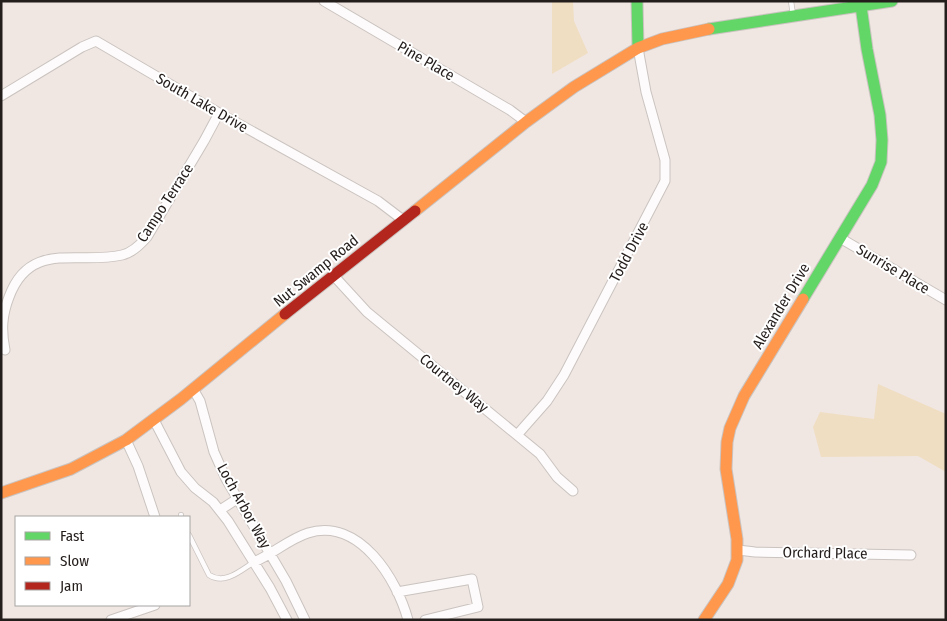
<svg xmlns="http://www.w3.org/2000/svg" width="947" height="621" font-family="'Fira Sans Condensed',sans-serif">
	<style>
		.green { fill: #f0dec2 }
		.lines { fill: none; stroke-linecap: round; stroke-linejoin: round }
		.lane-casing { stroke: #cac3bf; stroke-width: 6 }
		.street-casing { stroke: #cac3bf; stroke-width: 11 }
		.fast-casing { stroke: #cac3bf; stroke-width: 13 }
		.slow-casing { stroke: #cac3bf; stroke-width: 13 }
		.jam-casing { stroke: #cac3bf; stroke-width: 13 }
		.lane { stroke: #fdfbfb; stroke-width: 4.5 }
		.street { stroke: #fdfbfb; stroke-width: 9 }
		.fast { stroke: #63d668; stroke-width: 11 }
		.slow { stroke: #ff974d; stroke-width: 11 }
		.jam { stroke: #b3261e; stroke-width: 11 }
		.labels { text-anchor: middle; stroke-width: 4; stroke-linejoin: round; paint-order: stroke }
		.street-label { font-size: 15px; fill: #231d1b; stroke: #fff }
	</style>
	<rect width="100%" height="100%" fill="#f0e7e3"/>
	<!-- green -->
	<path class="green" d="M552 1H573L574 21 588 53 552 74Z
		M878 384 946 414V472L918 456 821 457 813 427 820 412 874 419Z"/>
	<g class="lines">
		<defs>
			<path id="lane" d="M791 1 793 15
				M181 515V517
				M189 535 209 575C225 585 240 571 254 562"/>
			<path id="street" d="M324 1 510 110 526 122
				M1 96 82 47 96 41 219 113 378 201 403 220
				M840 238 946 300
				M334 276 367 312 540 454 557 477 573 491
				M5 350C1 330 2 315 9 297 30 240 77 265 122 255 132 253 140 245 147 237L204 141 219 113
				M193 389 200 401 214 452 226 479 286 581 305 620
				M154 420 181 472 195 488 213 502 228 521 270 588 287 620
				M517 435 547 401 564 375 665 181V160L646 92 638 48
				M126 440 138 466 155 517
				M220 510 237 499
				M738 550 755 552 911 555
				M254 562C273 554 289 539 308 533 359 517 397 579 408 620
				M397 592 472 579 478 607 425 620
				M111 620 155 605"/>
			<path id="fast" d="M637 1 638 48
				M709 29 892 1
				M803 299 872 185 881 162 882 140 880 115 867 49 861 6"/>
			<path id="slow" d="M415 211 526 122 574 87 638 48 662 39 709 29
				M1 493 71 469 126 440 181 399 285 314
				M704 620 728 584 737 560V539L726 469 727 442 730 428 744 396 803 299"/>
			<path id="jam" d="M285 314 415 211"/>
		</defs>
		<!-- lane casing -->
		<use href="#lane" class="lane-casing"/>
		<!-- street casing -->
		<use href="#street" class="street-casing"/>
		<!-- fast casing -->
		<use href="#fast" class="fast-casing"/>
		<!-- slow casing -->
		<use href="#slow" class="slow-casing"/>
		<!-- jam casing -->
		<use href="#jam" class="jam-casing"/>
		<!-- lane -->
		<use href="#lane" class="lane"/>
		<!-- street -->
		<use href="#street" class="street"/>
		<!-- fast -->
		<use href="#fast" class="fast"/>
		<!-- slow -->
		<use href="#slow" class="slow"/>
		<!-- jam -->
		<use href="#jam" class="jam"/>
	</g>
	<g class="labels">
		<!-- street labels -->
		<g class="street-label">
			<text transform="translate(426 61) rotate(30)" y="5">Pine Place</text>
			<text transform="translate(202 103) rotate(30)" y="5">South Lake Drive</text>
			<text transform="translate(165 203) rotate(-57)" y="5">Campo Terrace</text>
			<text transform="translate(629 252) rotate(-62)" y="5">Todd Drive</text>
			<text transform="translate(893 269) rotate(31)" y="5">Sunrise Place</text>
			<text transform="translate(316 271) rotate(-39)" y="5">Nut Swamp Road</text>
			<text transform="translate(781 306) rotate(-59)" y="5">Alexander Drive</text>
			<text transform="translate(454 383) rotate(39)" y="5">Courtney Way</text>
			<text transform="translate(244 506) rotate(61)" y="5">Loch Arbor Way</text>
			<text transform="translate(825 553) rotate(1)" y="5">Orchard Place</text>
		</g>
	</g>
	<!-- border -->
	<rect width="947" height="621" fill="none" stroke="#231d1b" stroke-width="5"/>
	<!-- legend -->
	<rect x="15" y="516" width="175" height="90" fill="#ffffff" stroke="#a7a5a4"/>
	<rect x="25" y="532" width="25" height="8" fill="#63d668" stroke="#a7a5a4"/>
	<text x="60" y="541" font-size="15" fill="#231d1b">Fast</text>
	<rect x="25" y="557" width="25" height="8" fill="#ff974d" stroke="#a7a5a4"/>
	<text x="60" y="566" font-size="15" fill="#231d1b">Slow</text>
	<rect x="25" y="582" width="25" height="8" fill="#b3261e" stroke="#a7a5a4"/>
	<text x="60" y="591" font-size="15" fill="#231d1b">Jam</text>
</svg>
